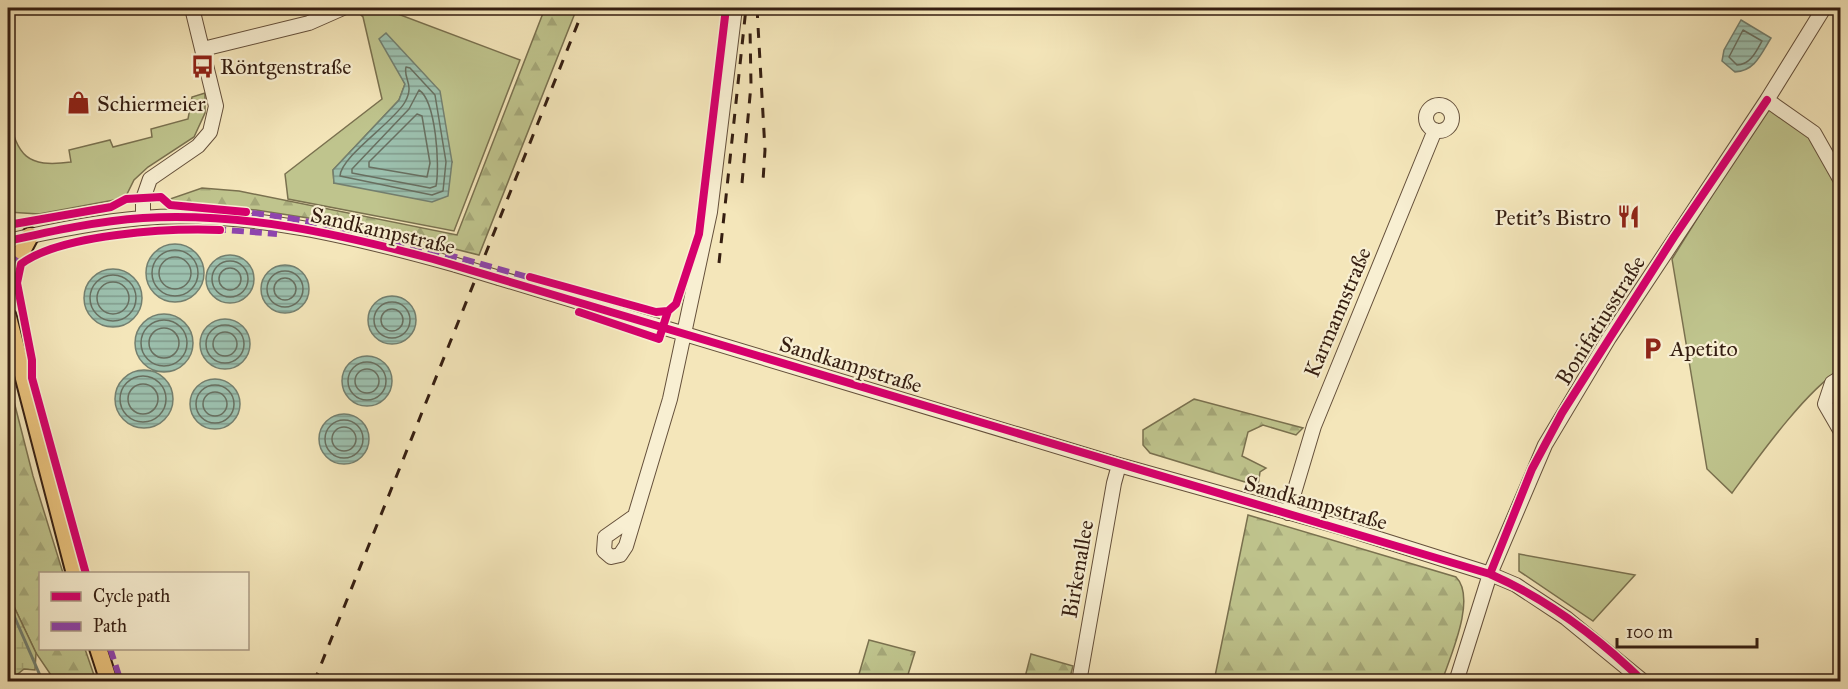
<svg xmlns="http://www.w3.org/2000/svg" width="1848" height="689" font-family="'IM FELL Great Primer',serif">
	<style>
		.grass { fill: #bfc48d; stroke: #7a714f; stroke-width: 1.5; fill-rule: evenodd }
		.forest { fill: url(#forest-firs); stroke: #7a714f; stroke-width: 1.5 }
		.wetland { fill: url(#wetland-marsh); stroke: #7a714f; stroke-width: 1.5 }
		.water { fill: url(#water-rules); stroke: #737f6f; stroke-width: 1.5 }
		.lines { fill: none; stroke-linecap: round; stroke-linejoin: round }
		.shore { stroke: #686f60; stroke-width: 1.5 }
		.stream { stroke: #737f6f; stroke-width: 3 }
		.minor-casing { stroke: #65503b; stroke-width: 16 }
		.major-casing { stroke: #351e11; stroke-width: 20 }
		.minor { stroke: #f8efd2; stroke-width: 14 }
		.major { stroke: #eac37d; stroke-width: 16 }
		.rail { stroke: #351e11; stroke-width: 3; stroke-dasharray: 10 10; stroke-linecap: butt }
		.minor-bridge-casing { stroke: #65503b; stroke-width: 16; stroke-linecap: butt }
		.minor-bridge { stroke: #f8efd2; stroke-width: 14 }
		.quiet { stroke: #8e44ad; stroke-width: 6; stroke-dasharray: 12 6; stroke-linecap: butt }
		.cycleway-casing { stroke: #f8efd2; stroke-width: 11 }
		.cycleway { stroke: #d6006c; stroke-width: 8 }
		.labels { text-anchor: middle; stroke-width: 4.5; stroke-linejoin: round; paint-order: stroke }
		.poi-label { font-size: 22px; fill: #351e11; stroke: #f8efd2; text-anchor: start }
		.street-label { font-size: 22px; fill: #351e11; stroke: #f8efd2 }
	</style>
	<defs>
		<pattern id="forest-firs" width="22" height="20" patternUnits="userSpaceOnUse" patternTransform="scale(1.5)"><rect width="22" height="20" fill="#bfc48d"/><path d="M5 1l3.5 6h-7zM16 11l3.5 6h-7z" fill="#a5a879"/></pattern>
		<pattern id="wetland-marsh" width="20" height="14" patternUnits="userSpaceOnUse" patternTransform="scale(1.5)"><rect width="20" height="14" fill="#bfc48d"/><path d="M1 5h8M5 5V1M11 12h8M15 12V8" fill="none" stroke="#a5a879"/></pattern>
		<pattern id="water-rules" width="6" height="5" patternUnits="userSpaceOnUse" patternTransform="scale(1.5)"><rect width="6" height="5" fill="#9cc0ae"/><path d="M0 2.5h6" fill="none" stroke="#809b8c"/></pattern>
	</defs>
	<rect width="100%" height="100%" fill="#f4e6ba"/>
	<filter id="stains"><feTurbulence type="fractalNoise" baseFrequency=".00333" numOctaves="4"/><feColorMatrix values="0 0 0 0 .2 0 0 0 0 .09 0 0 0 0 .02 0 0 0 .5 -.17"/></filter>
	<radialGradient id="worn" r=".72"><stop offset=".6" stop-color="#630" stop-opacity="0"/><stop offset="1" stop-color="#630" stop-opacity=".3"/></radialGradient>
	<!-- grass -->
	<path class="grass" d="M357 8H382L520 60 454 231 288 199 285 174 382 99 363 17 355 9ZM395 64 452 162 334 183 333 170 399 100 405 84Z
		M205 93V113L194 137 148 167 134 180 125 198 39 214 8 212V115C18 156 26 168 71 162L69 150 110 140 113 147 152 137 151 129 188 119 192 97Z
		M1768 105 1811 135 1840 187V370C1806 390 1757 459 1732 493L1707 469 1672 259Z
		M1519 554 1635 575 1593 621 1519 571Z"/>
	<!-- forest -->
	<path class="forest" d="M545 8H577L479 255 367 227 256 210 174 203 170 199 202 188 239 191 457 235Z
		M8 378 33 476 63 573 40 574V648L85 649 96 681H55L36 653 8 594Z
		M1194 399 1303 428 1296 435 1263 425 1248 432 1242 456 1266 468 1260 472 1258 486 1150 453 1143 445V430Z
		M1248 515 1456 577C1477 598 1450 657 1442 681H1214Z
		M869 640 915 652 906 681H857Z
		M1031 654 1073 666 1069 681H1024Z"/>
	<!-- wetland -->
	<path class="wetland" d="M8 594 36 653 35 670 24 669 8 682Z"/>
	<!-- water -->
	<path class="water" d="M1741 20 1771 38C1761 54 1755 71 1735 72L1722 61 1724 50Z
		M386 33 440 91 452 162 448 196 432 202 334 183 333 170 399 100 405 84 379 39Z
		M146 273a29 29 0 1 1 58 0a29 29 0 1 1-58 0Z
		M206 279a24 24 0 1 1 48 0a24 24 0 1 1-48 0Z
		M261 289a24 24 0 1 1 48 0a24 24 0 1 1-48 0Z
		M84 298a29 29 0 1 1 58 0a29 29 0 1 1-58 0Z
		M368 320a24 24 0 1 1 48 0a24 24 0 1 1-48 0Z
		M135 343a29 29 0 1 1 58 0a29 29 0 1 1-58 0Z
		M200 344a25 25 0 1 1 50 0a25 25 0 1 1-50 0Z
		M342 381a25 25 0 1 1 50 0a25 25 0 1 1-50 0Z
		M115 399a29 29 0 1 1 58 0a29 29 0 1 1-58 0Z
		M190 404a25 25 0 1 1 50 0a25 25 0 1 1-50 0Z
		M319 439a25 25 0 1 1 50 0a25 25 0 1 1-50 0Z"/>
	<g class="lines">
		<!-- shore -->
		<path class="shore" d="M1743 30 1762 41C1756 52 1750 65 1737 65L1729 57Z
			M406 67 410 68 435 95 446 162 443 191 432 195 340 176C341 156 394 122 405 102 415 84 403 79 406 67Z
			M419 90C436 101 440 166 436 186L430 188 352 173V169L409 109Z
			M417 114 422 116 430 163 427 177 369 167V162Z
			M152 273a23 23 0 1 1 46 0a23 23 0 1 1-46 0Z
			M159 273a16 16 0 1 1 32 0a16 16 0 1 1-32 0Z
			M212 279a18 18 0 1 1 36 0a18 18 0 1 1-36 0Z
			M219 279a11 11 0 1 1 22 0a11 11 0 1 1-22 0Z
			M267 289a18 18 0 1 1 36 0a18 18 0 1 1-36 0Z
			M90 298a23 23 0 1 1 46 0a23 23 0 1 1-46 0Z
			M274 289a11 11 0 1 1 22 0a11 11 0 1 1-22 0Z
			M97 298a16 16 0 1 1 32 0a16 16 0 1 1-32 0Z
			M374 320a18 18 0 1 1 36 0a18 18 0 1 1-36 0Z
			M381 320a11 11 0 1 1 22 0a11 11 0 1 1-22 0Z
			M141 343a23 23 0 1 1 46 0a23 23 0 1 1-46 0Z
			M206 344a19 19 0 1 1 38 0a19 19 0 1 1-38 0Z
			M149 343a15 15 0 1 1 30 0a15 15 0 1 1-30 0Z
			M213 344a12 12 0 1 1 24 0a12 12 0 1 1-24 0Z
			M348 381a19 19 0 1 1 38 0a19 19 0 1 1-38 0Z
			M355 381a12 12 0 1 1 24 0a12 12 0 1 1-24 0Z
			M120 399a23 23 0 1 1 46 0a23 23 0 1 1-46 0Z
			M128 399a15 15 0 1 1 30 0a15 15 0 1 1-30 0Z
			M196 404a19 19 0 1 1 38 0a19 19 0 1 1-38 0Z
			M203 404a12 12 0 1 1 24 0a12 12 0 1 1-24 0Z
			M325 439a19 19 0 1 1 38 0a19 19 0 1 1-38 0Z
			M332 439a12 12 0 1 1 24 0a12 12 0 1 1-24 0Z"/>
		<!-- stream -->
		<path class="stream" d="M8 602 42 680"/>
		<defs>
			<path id="minor" d="M203 49 309 23 343 8
				M1767 100 1814 133 1840 179
				M1426 118a13 13 0 1 1 26 0a13 13 0 1 1-26 0Z
				M143 218V199L150 179 198 146 210 132 216 106 192 8
				M8 241C51 231 97 222 142 218 248 210 356 237 456 265
				M499 278 1119 465 1344 528 1490 574 1516 585 1566 618 1644 682
				M1840 378 1832 383 1825 404 1840 430
				M1288 513 1314 426 1435 130
				M632 518 605 537 604 551 611 557 620 555 626 546 670 399 710 212 735 8
				M1079 682 1114 483 1119 465
				M1456 682 1490 574 1545 445 1609 338 1767 100 1824 8"/>
			<path id="major" d="M8 292 12 270 30 236
				M8 317 75 574
				M98 648 109 682"/>
		</defs>
		<!-- minor casing -->
		<use href="#minor" class="minor-casing"/>
		<!-- major casing -->
		<use href="#major" class="major-casing"/>
		<!-- minor -->
		<use href="#minor" class="minor"/>
		<!-- major -->
		<use href="#major" class="major"/>
		<!-- rail -->
		<path class="rail" d="M757 8 765 150 763 181
			M742 183 751 85 750 28
			M719 263 746 8
			M314 682 584 8"/>
		<defs>
			<path id="minor-bridge" d="M456 265 499 278"/>
		</defs>
		<!-- minor-bridge casing -->
		<use href="#minor-bridge" class="minor-bridge-casing"/>
		<!-- minor-bridge -->
		<use href="#minor-bridge" class="minor-bridge"/>
		<!-- quiet -->
		<path class="quiet" d="M252 213C351 225 440 253 535 279
			M214 229 277 234
			M8 242 11 257 21 264
			M110 648 121 682"/>
		<defs>
			<path id="cycleway" d="M8 225 111 207 126 199 161 197 170 205 246 212
				M8 241C52 231 98 221 143 218 242 212 339 234 433 259L1490 574C1547 599 1600 639 1644 682
				M530 277 656 312 668 311 676 304 699 234 726 8
				M579 312 659 339 668 311
				M86 574 32 378V360L17 283 21 264C61 234 170 228 220 230
				M1490 574 1532 469 1562 413 1674 237 1767 100"/>
		</defs>
		<!-- cycleway casing -->
		<use href="#cycleway" class="cycleway-casing"/>
		<!-- cycleway -->
		<use href="#cycleway" class="cycleway"/>
	</g>
	<!-- icons -->
	<defs>
		<symbol id="bus-bare" viewBox="-9 -9 18 18"><path d="M-5-6H5V4H4V6H2V4H-2V6H-4V4H-5ZM-3.5-4V0h7V-4ZM-3.5 1.2v1.5H-2V1.2ZM2 1.2v1.5H3.5V1.2Z" fill="#8f2418" stroke="#f8efd2" stroke-width="2.5" paint-order="stroke"/></symbol>
		<symbol id="shop-bare" viewBox="-9 -9 18 18"><path d="M-5-2.5h2.3a2.7 3.5 0 0 1 5.4 0H5L5.5 6h-11ZM-1.5-2.5h3a1.5 2.3 0 0 0-3 0Z" fill="#8f2418" stroke="#f8efd2" stroke-width="2.5" paint-order="stroke"/></symbol>
		<symbol id="restaurant-bare" viewBox="-9 -9 18 18"><path d="M-5-6h1v4h1v-4h1v4h1v-4h1v5L-1.5 .5V6h-2V.5L-5-1ZM5-6V6H3V1.5H1.5Q1.5-4 5-6Z" fill="#8f2418" stroke="#f8efd2" stroke-width="2.5" paint-order="stroke"/></symbol>
		<symbol id="parking-bare" viewBox="-9 -9 18 18"><path d="M-3.5-5.5H1a3.5 3.5 0 0 1 0 7H-1V5.5H-3.5ZM-1-3.4V-.6H.8a1.4 1.4 0 0 0 0-2.8Z" fill="#8f2418" stroke="#f8efd2" stroke-width="2.5" paint-order="stroke"/></symbol>
	</defs>
	<g fill-rule="evenodd">
		<use href="#bus-bare" x="186" y="50" width="33" height="33"/>
		<use href="#shop-bare" x="62" y="86" width="33" height="33"/>
		<use href="#restaurant-bare" x="1612" y="200" width="33" height="33"/>
		<use href="#parking-bare" x="1636" y="332" width="33" height="33"/>
	</g>
	<g class="labels">
		<!-- poi labels -->
		<g class="poi-label">
			<text x="220" y="74">Röntgenstraße</text>
			<text x="97" y="111">Schiermeier</text>
			<text x="1611" y="225" text-anchor="end">Petit's Bistro</text>
			<text x="1670" y="356">Apetito</text>
		</g>
		<!-- street labels -->
		<g class="street-label">
			<text transform="translate(383 230) rotate(13)" y="8">Sandkampstraße</text>
			<text transform="translate(1337 312) rotate(-67)" y="8">Karmannstraße</text>
			<text transform="translate(1600 320) rotate(-58)" y="8">Bonifatiusstraße</text>
			<text transform="translate(851 364) rotate(17)" y="8">Sandkampstraße</text>
			<text transform="translate(1316 502) rotate(16)" y="8">Sandkampstraße</text>
			<text transform="translate(1077 569) rotate(-80)" y="8">Birkenallee</text>
		</g>
	</g>
	<!-- margin -->
	<rect width="1848" height="689" fill="none" stroke="#f4e6ba" stroke-width="30"/>
	<rect x="9" y="9" width="1830" height="671" fill="none" stroke="#351e11" stroke-width="3"/>
	<rect x="15" y="15" width="1818" height="659" fill="none" stroke="#351e11" stroke-width="1.5"/>
	<!-- legend -->
	<rect x="39" y="572" width="210" height="78" fill="#f8efd2" stroke="#aa9b85" stroke-width="1.5"/>
	<rect x="51" y="592" width="30" height="9" fill="#d6006c" stroke="#aa9b85" stroke-width="1.5"/>
	<text x="93" y="602" font-size="18" fill="#351e11">Cycle path</text>
	<rect x="51" y="622" width="30" height="9" fill="#8e44ad" stroke="#aa9b85" stroke-width="1.5"/>
	<text x="93" y="632" font-size="18" fill="#351e11">Path</text>
	<!-- scale -->
	<path d="M1617 638v9h140v-9" fill="none" stroke="#351e11" stroke-width="3"/>
	<text x="1626" y="638" font-size="18" fill="#351e11" stroke="#f8efd2" stroke-width="4.5" paint-order="stroke">100 m</text>
	<rect width="100%" height="100%" filter="url(#stains)"/>
	<rect width="100%" height="100%" fill="url(#worn)"/>
</svg>
